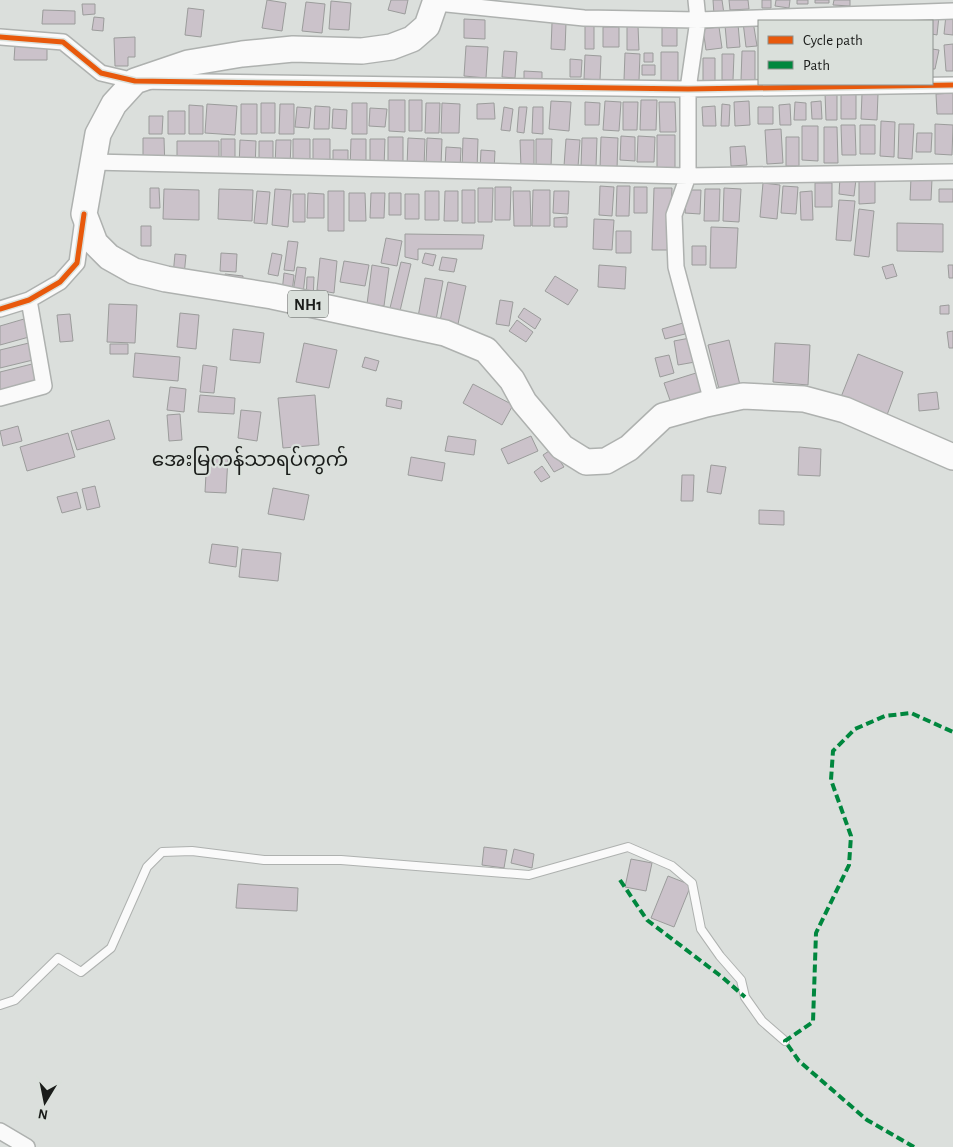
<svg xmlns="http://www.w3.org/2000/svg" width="953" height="1147" font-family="'Alegreya Sans','Noto Sans Myanmar',sans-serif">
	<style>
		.building { fill: #cbc2ca; stroke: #9b9c9b }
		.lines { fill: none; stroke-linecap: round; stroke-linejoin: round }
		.service-casing { stroke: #aeb1af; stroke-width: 10 }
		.minor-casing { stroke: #aeb1af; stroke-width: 18 }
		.trunk-casing { stroke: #aeb1af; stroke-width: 28 }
		.service { stroke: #fafafa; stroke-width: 8 }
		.minor { stroke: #fafafa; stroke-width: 15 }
		.trunk { stroke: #fafafa; stroke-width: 25 }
		.quiet { stroke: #00873e; stroke-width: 4; stroke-dasharray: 8 4; stroke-linecap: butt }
		.cycleway-casing { stroke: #dae0db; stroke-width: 8 }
		.cycleway { stroke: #e8590c; stroke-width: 5 }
		.labels { text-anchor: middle; stroke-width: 4.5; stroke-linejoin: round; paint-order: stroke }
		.shield { fill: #dae0db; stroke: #545754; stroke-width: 1 }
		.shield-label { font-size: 16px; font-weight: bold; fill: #1a1c1a }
		.quarter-label { font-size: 20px; fill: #1a1c1a; stroke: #dae0db }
	</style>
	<rect width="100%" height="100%" fill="#dbdfdc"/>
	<!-- building -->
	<path class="building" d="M267 0 286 3 282 31 262 28Z
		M391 0H408L405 14 388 10Z
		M713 0H722L724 14 714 15Z
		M729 0H748L749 9 730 10Z
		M762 0H771V8H762Z
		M776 0H790L789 8 775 6Z
		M797 0H808V4H797Z
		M815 0H829V3H815Z
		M834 0H850V6L833 5Z
		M331 1 351 3 349 30 329 29Z
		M306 2 325 4 322 33 302 31Z
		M82 4H95V14L83 15Z
		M188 8 204 10 201 37 185 35Z
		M43 10 75 11V24H42Z
		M930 15 939 16 937 35 932 34Z
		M946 15 953 16V35L944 34Z
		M94 17 104 18 103 31 92 30Z
		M464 19 485 20V39L464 38Z
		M753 21 757 46 746 47 743 22Z
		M552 23H566L565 50 551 49Z
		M585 24H594V49H585Z
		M738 24 740 47 727 48 725 25Z
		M627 26H638L639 50H627Z
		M662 26H677V46H662Z
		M603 27H619V47H603Z
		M719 27 722 48 706 50 703 29Z
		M135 37V57H128V66H115L114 38Z
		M953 44V71H946L944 45Z
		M15 45H47V60H14Z
		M466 46 488 47 486 78 464 76Z
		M932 49 939 50 935 69H932Z
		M504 51 517 52 515 78 502 77Z
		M742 51H755V80H741Z
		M661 52H678V86H661Z
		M625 53 640 54 639 80H624Z
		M644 53H653V62H644Z
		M722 54H734L733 80H722Z
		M585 55 601 56 600 80 584 79Z
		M703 58H715V81H703Z
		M570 59 582 60 581 77H570Z
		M642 65H655V75H642Z
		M524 71 542 72V84L524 85Z
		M825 93H837V120H826Z
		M953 93V114H937L936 94Z
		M841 94H856V119H841Z
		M862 94H878L877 120 861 119Z
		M389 100H405V132L389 131Z
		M409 100H422V131H409Z
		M641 100H657L656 130H640Z
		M551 101 571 102 569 131 549 129Z
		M605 101 621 102 619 131 603 130Z
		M749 101 750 125 735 126 734 102Z
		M821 101 822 119H812L811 102Z
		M585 102 600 103 599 125H585Z
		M623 102H638L637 130H623Z
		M659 102H675L676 132H660Z
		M795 102 806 103V120H794Z
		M261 103H275V133H261Z
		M352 103H367V134H352Z
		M426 103H440L439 133H425Z
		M442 103 460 104 459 133H441Z
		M494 103 495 119H477V104Z
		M207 104 237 106 235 135 205 133Z
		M241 104H257V134H241Z
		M280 104H294V134H279Z
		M722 104 730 105 729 126H721Z
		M790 104 791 125H780L779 105Z
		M189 105 203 106V134H189Z
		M315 106 330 107 329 129H314Z
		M715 106 716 126H703L702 107Z
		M297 107 311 108 309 128 295 127Z
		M504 107 513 109 510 131 501 130Z
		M519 107H527L524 133 517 132Z
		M533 107H543V134L532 133Z
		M758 107H773V124H758Z
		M370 108 387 109 385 127 369 126Z
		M333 109 347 110 346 129 332 128Z
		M168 111H185V134H168Z
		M149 116H163L162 134H149Z
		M881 121 895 122 894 157 880 156Z
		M899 124H914L912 159 898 158Z
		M935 124 953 125 952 155 935 154Z
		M841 125H855L856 155H842Z
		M860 125H875V154H860Z
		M802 126H818V161L802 160Z
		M824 127H837L838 163H824Z
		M781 129 783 163 767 164 765 130Z
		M917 133H932L931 152H916Z
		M657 135H675V172H657Z
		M621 136 635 137V161L620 160Z
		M638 136 655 137 654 162H637Z
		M388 137H403V170H388Z
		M601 137 618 138 617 169 600 168Z
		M786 137H799V166H786Z
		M143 138H164L165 170H143Z
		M408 138 425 139 424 168 407 167Z
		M427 138 442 139 441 166 426 165Z
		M463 138 478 139 477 170 462 169Z
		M582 138H597L596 167H581Z
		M221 139H235V171L221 170Z
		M293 139H310V171H293Z
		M313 139H330V170H313Z
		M351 139H366V170H350Z
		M370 139H385L384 168H370Z
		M536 139H552L551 167H536Z
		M566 139 580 140 578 167 564 166Z
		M240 140 256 141 255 170 239 169Z
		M276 140H291L290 168H275Z
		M520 140H534V168H521Z
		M177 141H219V161L177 162Z
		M259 141H273V166H259Z
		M745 146 747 165 731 166 730 147Z
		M446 147 461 148 460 169 445 168Z
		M333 150H348V166H333Z
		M481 150 495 151 494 171 480 170Z
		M840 177 856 179 854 196 839 194Z
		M859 177H875V203L859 204Z
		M911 178 932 179 931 200H910Z
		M763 183 780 185 777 219 760 217Z
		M815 183H832V207H815Z
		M600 186 614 187 612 216 599 215Z
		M617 186H630L629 216H616Z
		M783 186 798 187 796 214 781 213Z
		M495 187H511L510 220H495Z
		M634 187H647V213H634Z
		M150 188H159L160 208H150Z
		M478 188H493L492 222H478Z
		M654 188H672L670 250H652Z
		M724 188 741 189 739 222 723 221Z
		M164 189 199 190V220L163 219Z
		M219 189 253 190 252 221 218 219Z
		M275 189 291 190 288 227 272 225Z
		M705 189H720L719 221H704Z
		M939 189H953V202H939Z
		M462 190H475V223H462Z
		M533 190H550V226H532Z
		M687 190H701L700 214 685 213Z
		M257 191 270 192 267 224 254 223Z
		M328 191H344V231H328Z
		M425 191H439V220H425Z
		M445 191H458V221H444Z
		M513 191H530L531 226H514Z
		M554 191H569L568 214 553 213Z
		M812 191 813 220H801L800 192Z
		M308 193 324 194V218H307Z
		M349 193H365L366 221H349Z
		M371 193H385L384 218H370Z
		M389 193H401V215H389Z
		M293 194H305V222H293Z
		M405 194H419V219H405Z
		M839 200 855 201 851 241 836 240Z
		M859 209 874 211 869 257 854 255Z
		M567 217V227H554V218Z
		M594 219 614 220 612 250 593 249Z
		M897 223 943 224V252L897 251Z
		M141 226H151V246H141Z
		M711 227 738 228 736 268H710Z
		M616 231H631V253H616Z
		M405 234 484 235 482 249H418V260L405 257Z
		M386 238 402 241 397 266 381 263Z
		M288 241 298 242 294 271 284 270Z
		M692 246H706V265H692Z
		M221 253 237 254 236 272 220 271Z
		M272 253 282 255 278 276 268 274Z
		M425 253 436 255 433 266 422 263Z
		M175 254 186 255 184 276 173 275Z
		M442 257 457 259 454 272 439 270Z
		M320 258 337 261 334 293 317 290Z
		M344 261 369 265 365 286 340 282Z
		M401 262 411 264 400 311 390 308Z
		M893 264 897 276 886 279 882 267Z
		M372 265 389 268 384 306 367 304Z
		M599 265 626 267 625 289 598 287Z
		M948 265H953V278H949Z
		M297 267 306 268 303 294 293 292Z
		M284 273 294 275 292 293 282 292Z
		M225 274 243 276 242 286 225 285Z
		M555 276 578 290 568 305 545 291Z
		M307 277H314L313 303H306Z
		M425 278 443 281 436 320 418 317Z
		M448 282 466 286 458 324 440 321Z
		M500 300 513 302 509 326 496 324Z
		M109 304 137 305 135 343 107 342Z
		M949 305V314H940V306Z
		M524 308 541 319 535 329 518 317Z
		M180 313 199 315 196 349 177 347Z
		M70 314 73 341 60 342 57 315Z
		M24 319 29 337 0 345V326Z
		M517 320 533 332 526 342 509 331Z
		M683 323 685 334 665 339 662 329Z
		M233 329 264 333 260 363 230 360Z
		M953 331V348H949L947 332Z
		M690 338 695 362 678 365 674 341Z
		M729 340 740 385 719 389 708 345Z
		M33 342 37 359 0 368V350Z
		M304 343 337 350 329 388 296 382Z
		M775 343 810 345 808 385 773 382Z
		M110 344H128V354H110Z
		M135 353 180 357 178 381 133 377Z
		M858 354 903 372 887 415 841 397Z
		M669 355 674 373 660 377 655 358Z
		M365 357 379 361 376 371 362 367Z
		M36 363 40 381 0 390V372Z
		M203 365 217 367 214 393 200 392Z
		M696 373 703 396 672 406 664 383Z
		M473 384 513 405 502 425 463 403Z
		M170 387 186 389 184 412 167 410Z
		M937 392 939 409 919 411 918 394Z
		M200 395 235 398 234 414 198 412Z
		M315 395 319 445 283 448 278 398Z
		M387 398 402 401 401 409 386 406Z
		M241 410 261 412 257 441 238 438Z
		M180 414 182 440 169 441 167 415Z
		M109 420 115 439 77 450 71 431Z
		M18 426 22 441 3 446 0 431Z
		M68 433 75 457 27 471 20 447Z
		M448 436 476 440 474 455 445 451Z
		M531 436 538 451 508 464 501 449Z
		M799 447 821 449 820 476 798 475Z
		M552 449 564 467 554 472 543 455Z
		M207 456 228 457 226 493 205 492Z
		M411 457 445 463 442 481 408 475Z
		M711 465 726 467 721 494 707 492Z
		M542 466 550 477 541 482 534 472Z
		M682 475H694L693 501H681Z
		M95 486 100 507 87 510 82 489Z
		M273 488 309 495 304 520 268 514Z
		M77 492 81 508 62 513 57 497Z
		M759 510 784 511V525L759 524Z
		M212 544 238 547 236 567 209 563Z
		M242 549 281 553 278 581 239 577Z
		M484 847 507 850 504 868 482 865Z
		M514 849 534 854 532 868 511 863Z
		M631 859 652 863 646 891 625 887Z
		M668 876 691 885 674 927 651 918Z
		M238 884 298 888 297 911 236 908Z"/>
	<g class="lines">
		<defs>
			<path id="service" d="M0 1005 15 1000 58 958 81 972 111 948 147 867 162 852 192 851 264 860H341L529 875 628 847 672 866 692 883 701 929 720 956 741 980 745 997 762 1021 785 1041"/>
			<path id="minor" d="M696 0 698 20 688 89V176L674 215 676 267 712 402
				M437 3 584 18 698 20 953 11
				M0 37 63 42 101 73 135 81 688 89 953 85
				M92 162 688 176 953 172
				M0 309 29 300 60 282 77 263 83 219
				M0 398 44 386 29 300
				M0 1131 27 1147"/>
			<path id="trunk" d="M436 0 427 26 412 39 391 47 362 51 293 49 242 54 188 63 135 81 114 104 98 134 84 214 95 243 109 257 134 271 166 279 272 296 445 333 486 350 512 380 524 402 562 447 586 462 606 461 629 448 663 416 706 404 743 396 804 399 845 410 953 457"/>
		</defs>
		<!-- service casing -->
		<use href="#service" class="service-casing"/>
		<!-- minor casing -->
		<use href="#minor" class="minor-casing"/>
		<!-- trunk casing -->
		<use href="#trunk" class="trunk-casing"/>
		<!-- service -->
		<use href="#service" class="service"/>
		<!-- minor -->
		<use href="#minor" class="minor"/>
		<!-- trunk -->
		<use href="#trunk" class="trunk"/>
		<!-- quiet -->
		<path class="quiet" d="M620 880 647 920 722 977 745 997
			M914 1147 867 1120 799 1061 785 1041 813 1022 816 933 849 865 851 836 831 780 833 751 855 729 885 716 911 713 953 732"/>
		<defs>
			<path id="cycleway" d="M0 37 63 42 101 73 135 81 688 89 953 85
				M0 309 29 300 60 282 77 263 84 214"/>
		</defs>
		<!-- cycleway casing -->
		<use href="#cycleway" class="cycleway-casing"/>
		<!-- cycleway -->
		<use href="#cycleway" class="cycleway"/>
	</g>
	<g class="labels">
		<!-- shield labels -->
		<rect class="shield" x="288" y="290.5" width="40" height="27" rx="4"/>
		<g class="shield-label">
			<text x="308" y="310">NH1</text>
		</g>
		<!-- quarter labels -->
		<g class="quarter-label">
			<text x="250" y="466">အေးမြကန်သာရပ်ကွက်</text>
		</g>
	</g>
	<!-- legend -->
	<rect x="758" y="20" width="175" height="65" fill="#dae0db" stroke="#8d928e"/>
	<rect x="768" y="36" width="25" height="8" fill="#e8590c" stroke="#8d928e"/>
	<text x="803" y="45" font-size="15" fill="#1a1c1a">Cycle path</text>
	<rect x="768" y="61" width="25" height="8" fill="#00873e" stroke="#8d928e"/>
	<text x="803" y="70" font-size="15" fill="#1a1c1a">Path</text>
	<!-- north arrow -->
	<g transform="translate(45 1102) rotate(190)" stroke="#dae0db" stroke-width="4" paint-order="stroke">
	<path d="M0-4L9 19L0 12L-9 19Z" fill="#1a1c1a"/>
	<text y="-8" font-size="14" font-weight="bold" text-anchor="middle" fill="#1a1c1a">N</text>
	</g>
</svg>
